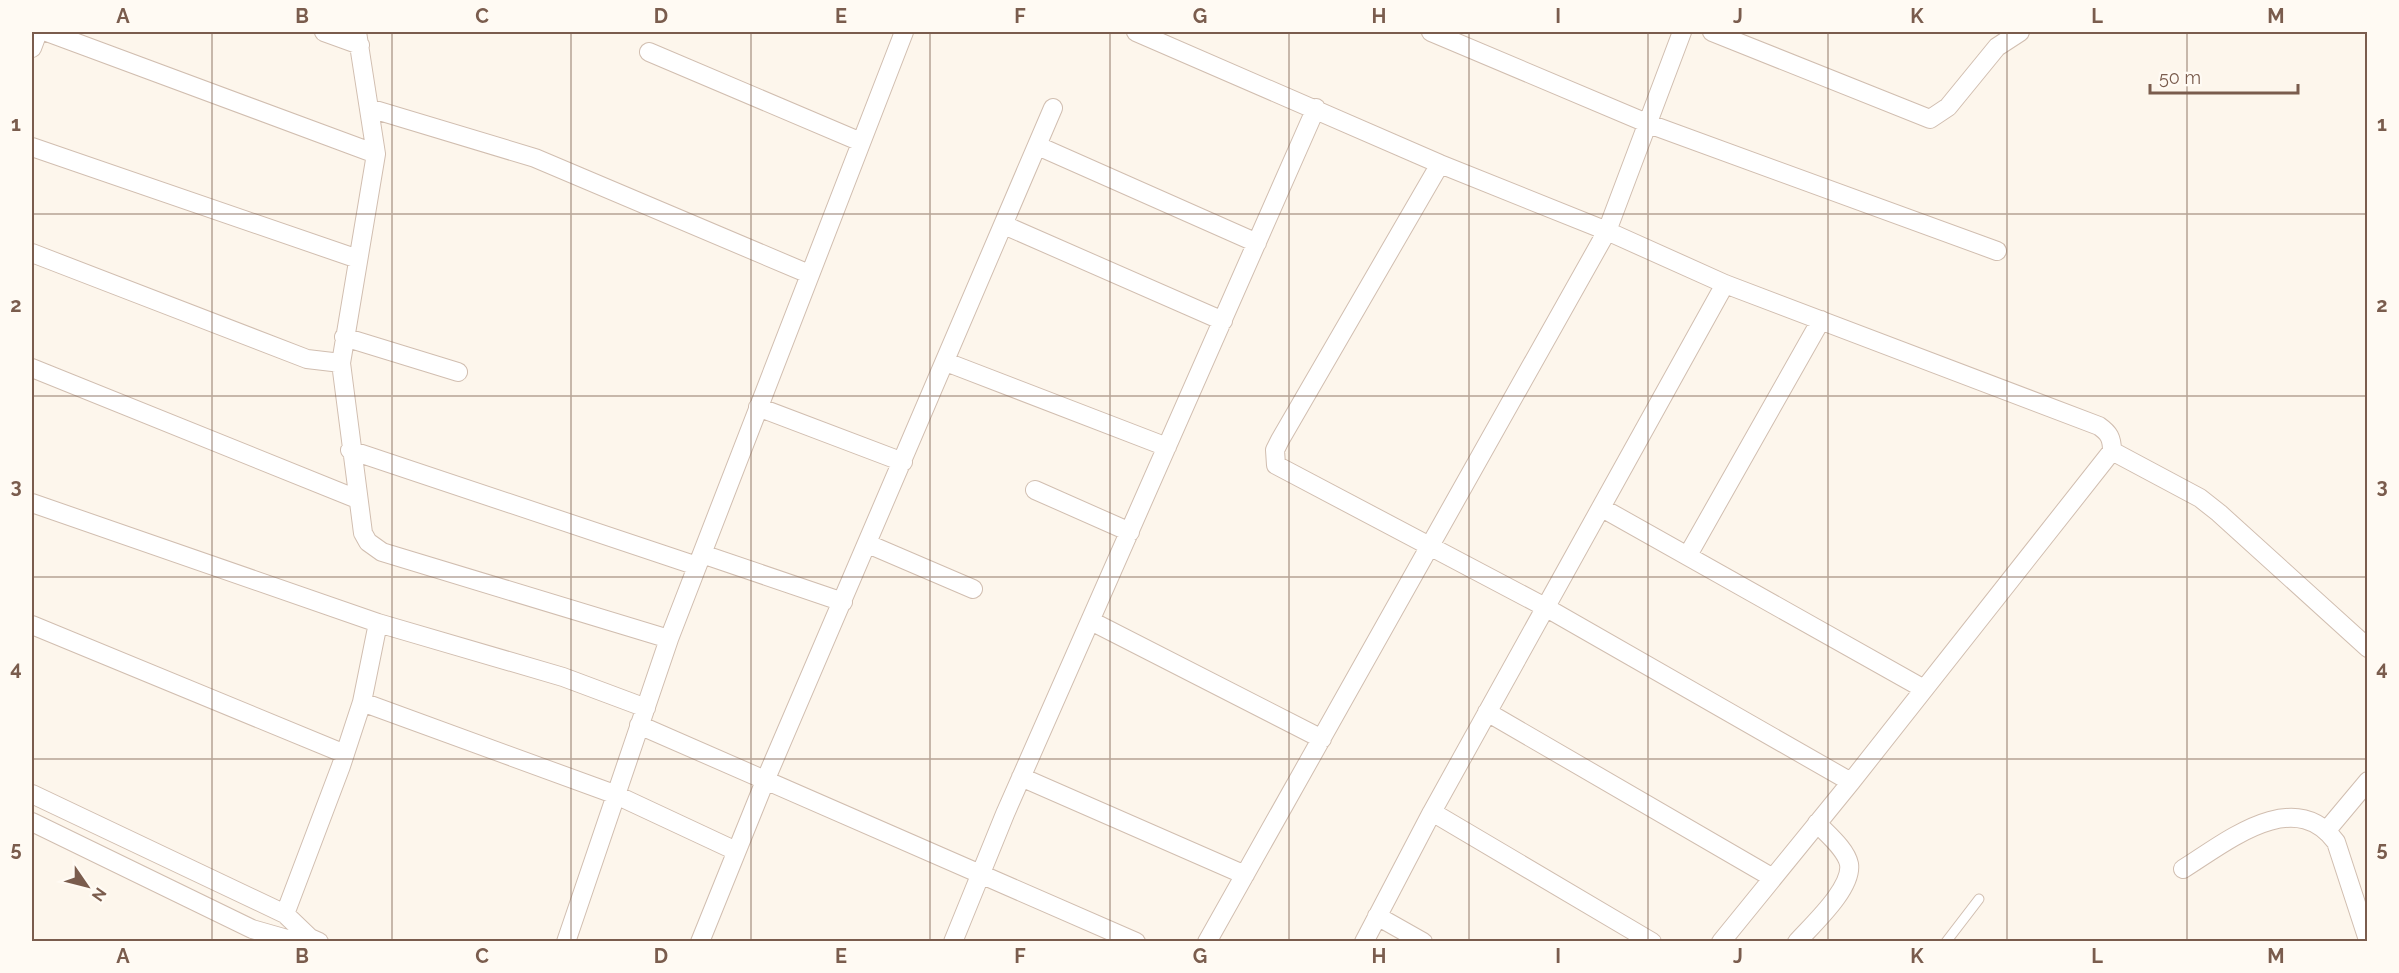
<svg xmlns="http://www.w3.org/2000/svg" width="2399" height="973" font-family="Raleway,sans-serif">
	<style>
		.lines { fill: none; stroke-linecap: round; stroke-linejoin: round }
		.lane-casing { stroke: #d1beb0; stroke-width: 11 }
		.street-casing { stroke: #d1beb0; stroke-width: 20 }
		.lane { stroke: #fff; stroke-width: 9 }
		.street { stroke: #fff; stroke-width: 18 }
		.grid { fill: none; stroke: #7a5c4d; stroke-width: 1.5; stroke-opacity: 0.55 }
		.neatline { fill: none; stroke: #7a5c4d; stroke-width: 2 }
		.grid-label { font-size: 20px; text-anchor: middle; font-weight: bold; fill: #7a5c4d }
	</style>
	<rect width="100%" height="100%" fill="#fdf6ec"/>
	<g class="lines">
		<defs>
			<path id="lane" d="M1946 942 1979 899"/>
			<path id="street" d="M47 32 376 154
				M324 32 360 45
				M357 32 376 154 341 363 363 533 368 542 382 552 669 639
				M1136 32 1440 164 1607 231 1725 284 2099 426C2109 433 2112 438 2112 451L1851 782 1721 942
				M1431 32 1649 124 1997 251
				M1712 32 1930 119 1948 107 1997 47 2020 32
				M32 48 38 32
				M649 52 861 142
				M369 108 535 158 809 274
				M1038 146 1257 243
				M32 147 358 259
				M1440 164 1280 440 1275 450 1276 465 1545 607 1851 782
				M1004 225 1223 321
				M32 253 307 359 341 363
				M344 337 458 372
				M946 362 1167 447
				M32 368 357 499
				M758 407 903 462
				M350 450 697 566
				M2112 451 2200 498 2219 513 2368 648
				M1035 490 1130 532
				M32 503 378 623 563 677 646 708
				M1602 508 1924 689
				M868 544 973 589
				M702 554 843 602
				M1688 555 1821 320
				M1091 621 1322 739
				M32 625 345 754
				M362 702 614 794 736 851
				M1487 712 1773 878
				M639 725 1136 942
				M1021 777 1245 875
				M32 794 285 914 310 938 319 942
				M1432 812 1652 942
				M32 822 252 929 287 939 310 938
				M2327 830 2368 781
				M2183 869C2225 843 2294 785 2336 842L2368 940
				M285 914 341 766 362 702 378 623
				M1377 916 1423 942
				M566 942 669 639 904 32
				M700 942 765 781 1053 108
				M953 942 1005 814 1316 108
				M1207 942 1607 231 1682 32
				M1364 942 1432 812 1725 284
				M1797 942C1812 925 1853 888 1849 864 1846 849 1827 834 1817 823"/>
		</defs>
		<!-- lane casing -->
		<use href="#lane" class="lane-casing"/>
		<!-- street casing -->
		<use href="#street" class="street-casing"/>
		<!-- lane -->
		<use href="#lane" class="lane"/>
		<!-- street -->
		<use href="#street" class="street"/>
	</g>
	<!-- grid -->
	<path class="grid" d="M212 32V942M392 32V942M571 32V942M751 32V942M930 32V942M1110 32V942M1289 32V942M1469 32V942M1648 32V942M1828 32V942M2007 32V942M2187 32V942M32 214H2368M32 396H2368M32 577H2368M32 759H2368"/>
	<!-- border -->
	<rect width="2399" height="973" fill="none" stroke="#fffaf3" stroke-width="66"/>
	<!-- north arrow -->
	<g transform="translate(87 886) rotate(125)" stroke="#fffaf3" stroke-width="4.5" paint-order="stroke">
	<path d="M0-4.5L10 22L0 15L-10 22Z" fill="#7a5c4d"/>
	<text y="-9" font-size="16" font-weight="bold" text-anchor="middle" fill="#7a5c4d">N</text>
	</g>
	<!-- scale -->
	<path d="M2150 84v9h148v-9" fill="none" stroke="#7a5c4d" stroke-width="3"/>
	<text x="2159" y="84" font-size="18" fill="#7a5c4d" stroke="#fffaf3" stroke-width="4.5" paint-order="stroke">50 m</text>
	<rect x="33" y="33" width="2333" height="907" class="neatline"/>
	<g class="grid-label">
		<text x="123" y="23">A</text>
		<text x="302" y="23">B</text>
		<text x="482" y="23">C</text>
		<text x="661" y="23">D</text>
		<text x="841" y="23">E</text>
		<text x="1020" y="23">F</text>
		<text x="1200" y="23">G</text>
		<text x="1379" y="23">H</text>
		<text x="1558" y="23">I</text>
		<text x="1738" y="23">J</text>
		<text x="1917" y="23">K</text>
		<text x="2097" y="23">L</text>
		<text x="2276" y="23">M</text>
		<text x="16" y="131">1</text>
		<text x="2382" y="131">1</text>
		<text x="16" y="312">2</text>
		<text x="2382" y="312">2</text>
		<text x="16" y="493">3</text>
		<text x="2382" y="493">3</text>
		<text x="16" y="675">4</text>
		<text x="2382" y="675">4</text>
		<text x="16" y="856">5</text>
		<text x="2382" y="856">5</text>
		<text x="123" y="963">A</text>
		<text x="302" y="963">B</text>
		<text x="482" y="963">C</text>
		<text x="661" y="963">D</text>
		<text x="841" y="963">E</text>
		<text x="1020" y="963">F</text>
		<text x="1200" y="963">G</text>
		<text x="1379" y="963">H</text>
		<text x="1558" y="963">I</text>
		<text x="1738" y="963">J</text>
		<text x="1917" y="963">K</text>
		<text x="2097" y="963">L</text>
		<text x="2276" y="963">M</text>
	</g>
</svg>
